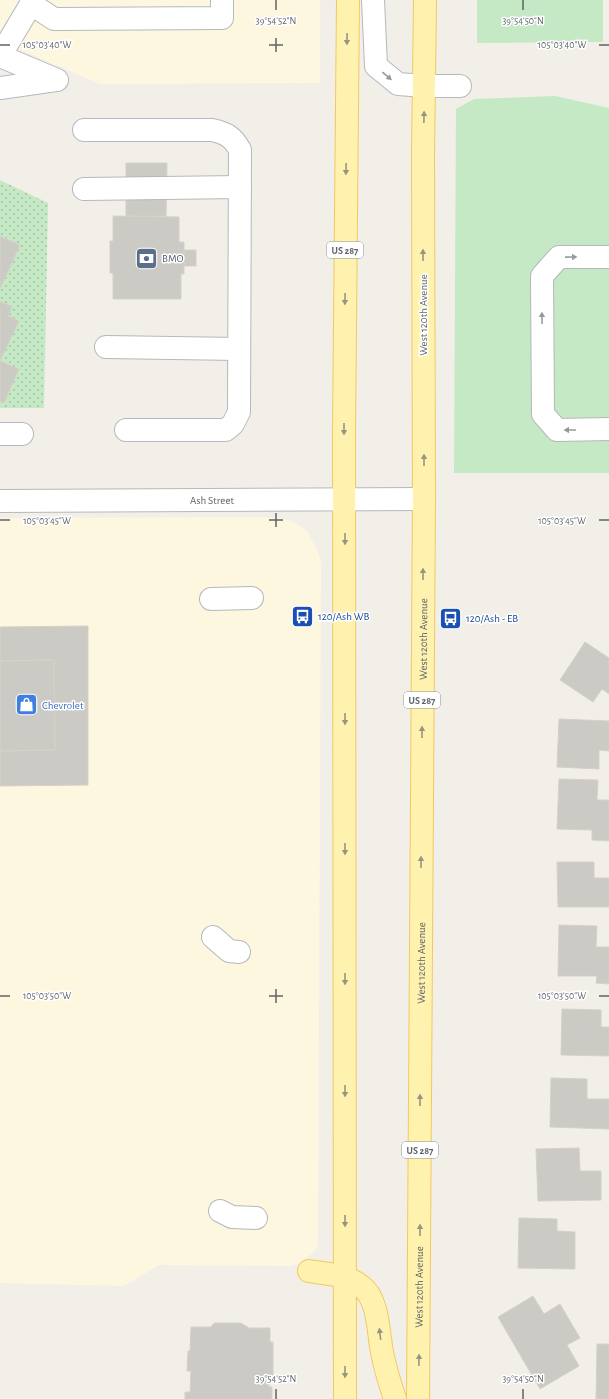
<svg xmlns="http://www.w3.org/2000/svg" width="609" height="1399" font-family="'Alegreya Sans',sans-serif">
	<style>
		.commercial { fill: #fef7e0 }
		.grass { fill: #c5e8c5 }
		.park { fill: url(#park-dots) }
		.building { fill: #cccac5; stroke: #d6d1c6 }
		.lines { fill: none; stroke-linecap: round; stroke-linejoin: round }
		.minor-casing { stroke: #b5b8bc; stroke-width: 24 }
		.major-casing { stroke: #f2c960; stroke-width: 24 }
		.minor { stroke: #fff; stroke-width: 22 }
		.major { stroke: #fff2af; stroke-width: 22 }
		.oneway { fill: #979581 }
		.oneway2 { fill: #979a9d }
		.ticks { fill: none; stroke: #5f6368; stroke-width: 1.5 }
		.labels { text-anchor: middle; stroke-width: 3; stroke-linejoin: round; paint-order: stroke }
		.shield { fill: #fff; stroke: #8f9295; stroke-width: 1 }
		.shield-label { font-size: 10px; font-weight: bold; fill: #5f6368 }
		.service-label { font-size: 11px; fill: #4e5e75; stroke: #fff; text-anchor: start }
		.street-label { font-size: 11px; fill: #5f6368; stroke: #fff }
		.transit-label { font-size: 11px; fill: #164399; stroke: #fff; text-anchor: start }
		.shop-label { font-size: 11px; fill: #366cbe; stroke: #fff; text-anchor: start }
		.ticks-label { font-size: 10px; text-anchor: middle; fill: #5f6368; stroke: #fff; stroke-width: 3; stroke-linejoin: round; paint-order: stroke }
	</style>
	<defs>
		<pattern id="park-dots" width="8" height="8" patternUnits="userSpaceOnUse"><rect width="8" height="8" fill="#c5e8c5"/><path d="M2 2h.1M6 6h.1" fill="none" stroke="#a3c0a4" stroke-width="1.8" stroke-linecap="round"/></pattern>
	</defs>
	<rect width="100%" height="100%" fill="#f1efe8"/>
	<!-- commercial -->
	<path class="commercial" d="M0 0H320V83L100 84 0 41Z
		M257 517 280 518 291 521 300 526 307 531 318 552 321 562 318 1245 314 1252 300 1263 291 1266 159 1265 124 1286 0 1283V518Z"/>
	<!-- grass -->
	<path class="grass" d="M477 0H603V42L477 43Z
		M555 96 609 108V473H454L456 109 474 99Z"/>
	<!-- park -->
	<path class="park" d="M0 180 48 203 44 408H0V401L4 402 19 370 0 361 19 321 8 316 12 307 0 301V289L20 245 0 236Z"/>
	<!-- building -->
	<path class="building" d="M126 163H167L166 216H126Z
		M113 216 179 217V242H184V274H181V299H113V273H110V241H113Z
		M0 236 20 245 0 289Z
		M184 250H196V266H184Z
		M0 301 12 307 8 316 19 321 0 361 19 369 4 403 0 401Z
		M88 626V785L0 786V751L55 750 54 660 0 661V627Z
		M585 642 609 658V694L602 689 593 702 560 680Z
		M54 660 55 750 0 751V661Z
		M559 719 609 721V751L599 750V769L557 767Z
		M559 779 598 780 597 800H609V841L592 840V830L557 829Z
		M557 862H594V878H609V907H558Z
		M559 925 597 926 596 947H609V984L596 983 597 976H558Z
		M562 1009 601 1010V1027H609V1056L561 1055Z
		M551 1078 587 1079V1099H609V1129L550 1127Z
		M579 1148 580 1171H601V1200L538 1201 536 1149Z
		M519 1218 557 1219V1231L575 1232V1269L518 1268Z
		M533 1296 544 1314 560 1304 580 1338 567 1345 579 1366 540 1389 498 1317Z
		M214 1323H241L249 1328H270V1342H273V1375H269V1387H272V1399H185V1392H190L191 1371H187L188 1351H190L191 1327H211Z
		M597 1344H609V1399H596Z"/>
	<g class="lines">
		<defs>
			<g id="minor">
				<path d="M31 0V4L0 56 57 80"/>
				<path d="M373 0 376 66 398 84 425 86H460"/>
				<path d="M31 4 54 19 222 18V0"/>
				<path d="M0 88 56 80"/>
				<path d="M84 130H212C226 133 233 137 240 150L239 412 233 424 226 430H126"/>
				<path d="M84 189 240 187"/>
				<path d="M609 257H559L542 276 543 414 557 430 609 429"/>
				<path d="M106 347 239 349"/>
				<path d="M0 434H22"/>
				<path id="s1" d="M0 501 424 499"/>
				<path d="M211 599 252 598"/>
				<path d="M213 937 229 951 239 952"/>
				<path d="M220 1211 232 1217 256 1218"/>
			</g>
			<g id="major">
				<path d="M309 1271C327 1274 346 1274 361 1286 379 1299 378 1332 382 1352 385 1368 390 1384 395 1399"/>
				<path d="M345 1399 344 433 348 0"/>
				<path id="s2" d="M418 1399 424 499 423 156 425 0"/>
			</g>
		</defs>
		<!-- minor casing -->
		<use href="#minor" class="minor-casing"/>
		<!-- major casing -->
		<use href="#major" class="major-casing"/>
		<!-- minor -->
		<use href="#minor" class="minor"/>
		<!-- major -->
		<use href="#major" class="major"/>
	</g>
	<!-- one-way arrows -->
	<defs><path id="oneway-solid" d="M-6-.8H1V-3.2L6.5 0L1 3.2V.8H-6Z"/></defs>
	<g class="oneway">
		<use href="#oneway-solid" transform="translate(347 39) rotate(91)"/>
		<use href="#oneway-solid" transform="translate(424 117) rotate(-89)"/>
		<use href="#oneway-solid" transform="translate(346 169) rotate(91)"/>
		<use href="#oneway-solid" transform="translate(423 255) rotate(-90)"/>
		<use href="#oneway-solid" transform="translate(345 299) rotate(91)"/>
		<use href="#oneway-solid" transform="translate(344 429) rotate(90)"/>
		<use href="#oneway-solid" transform="translate(424 460) rotate(-90)"/>
		<use href="#oneway-solid" transform="translate(345 539) rotate(90)"/>
		<use href="#oneway-solid" transform="translate(423 574) rotate(-90)"/>
		<use href="#oneway-solid" transform="translate(345 719) rotate(90)"/>
		<use href="#oneway-solid" transform="translate(422 732) rotate(-90)"/>
		<use href="#oneway-solid" transform="translate(345 849) rotate(90)"/>
		<use href="#oneway-solid" transform="translate(421 862) rotate(-90)"/>
		<use href="#oneway-solid" transform="translate(345 979) rotate(90)"/>
		<use href="#oneway-solid" transform="translate(345 1091) rotate(90)"/>
		<use href="#oneway-solid" transform="translate(420 1100) rotate(-90)"/>
		<use href="#oneway-solid" transform="translate(345 1221) rotate(90)"/>
		<use href="#oneway-solid" transform="translate(420 1230) rotate(-90)"/>
		<use href="#oneway-solid" transform="translate(380 1334) rotate(-97)"/>
		<use href="#oneway-solid" transform="translate(419 1360) rotate(-89)"/>
		<use href="#oneway-solid" transform="translate(345 1372) rotate(90)"/>
	</g>
	<g class="oneway2">
		<use href="#oneway-solid" transform="translate(387 76) rotate(40)"/>
		<use href="#oneway-solid" transform="translate(571 257) rotate(-1)"/>
		<use href="#oneway-solid" transform="translate(542 318) rotate(-91)"/>
		<use href="#oneway-solid" transform="translate(570 430) rotate(180)"/>
	</g>
	<!-- ticks -->
	<path class="ticks" d="M276 0V10M523 0V10M276 38V52M0 45H10M269 45H283M599 45H609M276 513V527M0 520H10M269 520H283M599 520H609M276 989V1003M0 996H10M269 996H283M599 996H609M276 1389V1399M523 1389V1399"/>
	<!-- icons -->
	<defs>
		<symbol id="bank-square" viewBox="-11 -11 22 22"><rect x="-9" y="-9" width="18" height="18" rx="4" fill="#5c6f8a" stroke="#fff"/><path d="M-6-4H6V4H-6ZM0-2.3a2.3 2.3 0 1 0 0 4.6a2.3 2.3 0 1 0 0-4.6Z" fill="#fff"/></symbol>
		<symbol id="bus-square" viewBox="-11 -11 22 22"><rect x="-9" y="-9" width="18" height="18" rx="4" fill="#1a4fb4" stroke="#fff"/><path d="M-5-6H5V4H4V6H2V4H-2V6H-4V4H-5ZM-3.5-4V0h7V-4ZM-3.5 1.2v1.5H-2V1.2ZM2 1.2v1.5H3.5V1.2Z" fill="#fff"/></symbol>
		<symbol id="shop-square" viewBox="-11 -11 22 22"><rect x="-9" y="-9" width="18" height="18" rx="4" fill="#3f7fe0" stroke="#fff"/><path d="M-5-2.5h2.3a2.7 3.5 0 0 1 5.4 0H5L5.5 6h-11ZM-1.5-2.5h3a1.5 2.3 0 0 0-3 0Z" fill="#fff"/></symbol>
	</defs>
	<g fill-rule="evenodd">
		<use href="#bank-square" x="134" y="246" width="25" height="25"/>
		<use href="#bus-square" x="290" y="604" width="25" height="25"/>
		<use href="#bus-square" x="438" y="606" width="25" height="25"/>
		<use href="#shop-square" x="14" y="692" width="25" height="25"/>
	</g>
	<g class="labels">
		<!-- shield labels -->
		<g class="shield">
			<rect x="327" y="242" width="36" height="16" rx="3"/>
			<rect x="404" y="692" width="36" height="16" rx="3"/>
			<rect x="402" y="1142" width="36" height="16" rx="3"/>
		</g>
		<g class="shield-label">
			<text x="345" y="254">US 287</text>
			<text x="422" y="704">US 287</text>
			<text x="420" y="1154">US 287</text>
		</g>
		<!-- service labels -->
		<g class="service-label">
			<text x="162" y="262">BMO</text>
		</g>
		<!-- street labels -->
		<g class="street-label">
			<text transform="translate(423 315) rotate(-90)" y="4">West 120th Avenue</text>
			<text dy="4" stroke="none"><textPath href="#s1" startOffset="212">Ash Street</textPath></text>
			<text dy="4" stroke="none"><textPath href="#s2" startOffset="760">West 120th Avenue</textPath></text>
			<text dy="4" stroke="none"><textPath href="#s2" startOffset="436">West 120th Avenue</textPath></text>
			<text dy="4" stroke="none"><textPath href="#s2" startOffset="112">West 120th Avenue</textPath></text>
		</g>
		<!-- transit labels -->
		<g class="transit-label">
			<text x="318" y="620">120/Ash WB</text>
			<text x="466" y="622">120/Ash - EB</text>
		</g>
		<!-- shop labels -->
		<g class="shop-label">
			<text x="42" y="709">Chevrolet</text>
		</g>
	</g>
	<g class="ticks-label">
		<text x="276" y="24">39°54'52"N</text>
		<text x="523" y="24">39°54'50"N</text>
		<text x="562" y="48">105°03'40"W</text>
		<text x="47" y="48">105°03'40"W</text>
		<text x="562" y="524">105°03'45"W</text>
		<text x="47" y="524">105°03'45"W</text>
		<text x="47" y="999">105°03'50"W</text>
		<text x="562" y="999">105°03'50"W</text>
		<text x="276" y="1382">39°54'52"N</text>
		<text x="523" y="1382">39°54'50"N</text>
	</g>
</svg>
